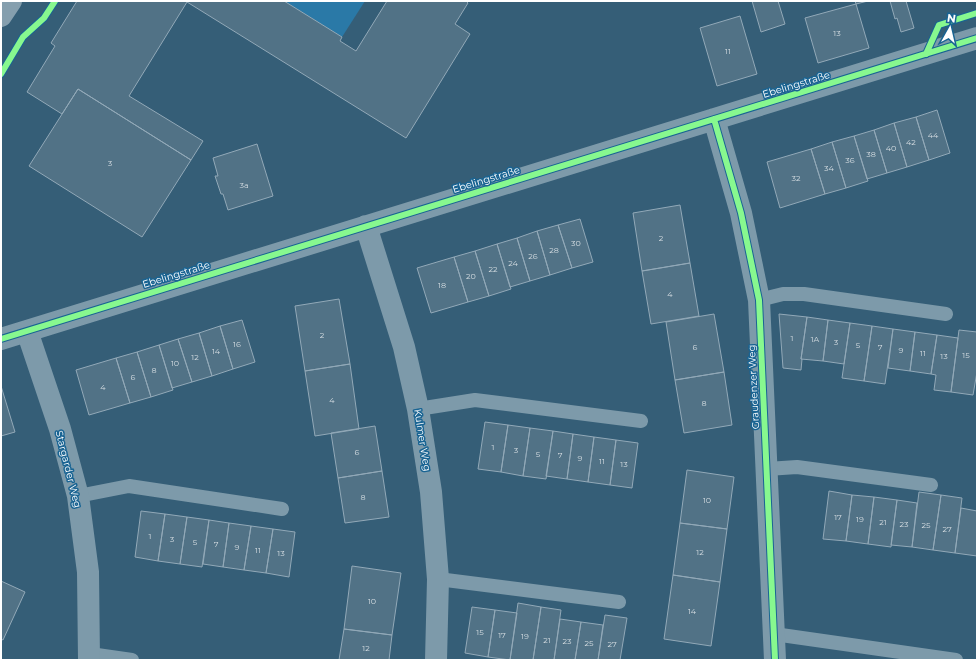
<svg xmlns="http://www.w3.org/2000/svg" width="978" height="661" font-family="Montserrat,sans-serif">
	<style>
		.green { fill: #2a79a7 }
		.building { fill: #517286; stroke: #92a9b8 }
		.lines { fill: none; stroke-linecap: round; stroke-linejoin: round }
		.lane { stroke: #7d9aaa; stroke-width: 14 }
		.street { stroke: #7d9aaa; stroke-width: 22 }
		.secondary { stroke: #859fae; stroke-width: 22 }
		.cycleway-casing { stroke: #196493; stroke-width: 8 }
		.cycleway { stroke: #87f88f; stroke-width: 6 }
		.labels { text-anchor: middle; stroke-width: 3; stroke-linejoin: round; paint-order: stroke }
		.number-label { font-size: 8px; fill: #d4dce1 }
		.street-label { font-size: 10px; fill: #fff; stroke: #196493 }
	</style>
	<rect width="100%" height="100%" fill="#355e77"/>
	<!-- green -->
	<path class="green" d="M284 1H365L342 37Z"/>
	<!-- building -->
	<path class="building" d="M77 1H284L342 37 340 41 356 51 387 1H466L468 3 455 24 470 34 406 138 187 2 129 96 203 141 191 160 78 89 62 114 27 92 55 46 51 43Z
		M752 1H778L785 24 761 32Z
		M855 1H868L856 4Z
		M890 1H906L914 28 901 32 897 18 895 19Z
		M856 4 869 48 818 63 805 18Z
		M740 16 757 74 717 86 700 28Z
		M78 89 191 160 142 237 29 166Z
		M937 110 950 153 929 160 916 117Z
		M916 117 929 160 907 167 894 123Z
		M894 123 907 167 887 173 874 130Z
		M874 130 887 173 867 179 854 136Z
		M854 136 868 181 846 188 832 142Z
		M832 142 846 188 825 194 811 149Z
		M257 144 273 196 228 210 223 194H221L215 176H218L213 158Z
		M811 149 825 194 780 208 767 162Z
		M680 205 690 263 642 271 633 213Z
		M580 219 593 262 572 268 558 225Z
		M558 225 572 268 550 275 537 231Z
		M537 231 550 275 530 281 517 238Z
		M517 238 530 281 510 287 497 244Z
		M497 244 511 289 489 296 475 251Z
		M475 251 489 296 468 302 454 257Z
		M454 257 468 302 431 313 417 268Z
		M690 263 699 316 651 324 642 271Z
		M339 299 350 364 305 371 295 306Z
		M714 314 724 372 675 380 666 322Z
		M779 314 807 317 801 359H802L801 370 783 368Z
		M807 317 828 320 823 361 801 359Z
		M242 320 255 362 233 369 220 326Z
		M828 320 850 323 844 364 823 361Z
		M850 323 872 326 864 381 842 378Z
		M220 326 233 369 212 376 199 333Z
		M872 326 893 329 885 384 864 381Z
		M893 329 915 332 910 371 888 368Z
		M959 330 977 332V372L973 395 951 392Z
		M915 332 937 335 931 374 910 371Z
		M199 333 212 376 192 382 178 339Z
		M937 335 958 338 951 392 934 390 936 375 931 374Z
		M178 339 192 382 172 388 159 345Z
		M159 345 173 390 151 397 137 352Z
		M137 352 151 397 130 403 116 358Z
		M116 358 130 403 89 415 76 370Z
		M350 364 359 429 315 436 305 371Z
		M724 372 732 425 684 433 675 380Z
		M1 386 15 432 1 436Z
		M485 422 508 425 501 472 478 469Z
		M508 425 530 428 523 476 501 472Z
		M375 426 382 471 338 478 331 433Z
		M530 428 553 431 546 479 523 476Z
		M553 431 573 434 567 479 546 476Z
		M573 434 594 437 588 482 567 479Z
		M594 437 616 440 610 485 588 482Z
		M616 440 638 443 632 488 610 485Z
		M687 470 734 477 727 529 680 523Z
		M382 471 389 517 345 523 338 478Z
		M829 491 852 495 846 541 823 539Z
		M919 492 941 495 933 550 912 547Z
		M852 495 874 497 868 544 846 541Z
		M941 495 962 498 955 553 933 550Z
		M874 497 897 500 891 547 868 544Z
		M897 500 917 503 912 547 891 545Z
		M961 508 977 511V556L955 553Z
		M141 511 165 514 158 561 135 557Z
		M165 514 187 517 180 564 158 561Z
		M187 517 209 520 202 567 180 564Z
		M209 520 229 523 223 567 203 564Z
		M229 523 251 526 244 570 223 567Z
		M680 523 727 529 720 582 673 575Z
		M251 526 273 529 266 573 244 570Z
		M273 529 295 532 289 577 266 573Z
		M352 566 401 573 392 635 344 629Z
		M673 575 720 582 711 646 664 639Z
		M1 581 25 592 3 640 1 639Z
		M518 603 541 607 533 660H510Z
		M472 607 495 610 488 657 465 653Z
		M541 607 561 610 554 660H533Z
		M495 610 517 613 510 660 488 657Z
		M605 615 627 618 620 660H598Z
		M560 619 581 622 575 660H554Z
		M581 622 603 625 598 660H575Z
		M344 629 392 635 389 660H339Z"/>
	<g class="lines">
		<!-- lane -->
		<path class="lane" d="M759 300 783 294H804L946 314
			M418 409 475 400 641 421
			M767 469 797 467 931 485
			M78 496 129 486 282 509
			M438 579 619 602
			M774 634 956 660
			M90 654 132 660"/>
		<!-- street -->
		<path class="street" d="M714 119 741 213 759 300 775 660
			M366 226 404 347 418 409 431 492 438 579 436 660
			M27 331 60 429 78 496 88 572 89 660
			M1 339 977 38"/>
		<!-- secondary -->
		<path class="secondary" d="M1 16 11 1"/>
		<defs>
			<path id="cycleway" d="M926 54 939 25 977 13
				M1 74 23 37 44 18 55 1
				M714 119 741 213 759 300 775 660
				M1 339 977 38"/>
		</defs>
		<!-- cycleway casing -->
		<use href="#cycleway" class="cycleway-casing"/>
		<!-- cycleway -->
		<use href="#cycleway" class="cycleway"/>
	</g>
	<g class="labels">
		<!-- number labels -->
		<g class="number-label">
			<text x="837" y="36">13</text>
			<text x="728" y="54">11</text>
			<text x="933" y="138">44</text>
			<text x="911" y="145">42</text>
			<text x="891" y="151">40</text>
			<text x="871" y="157">38</text>
			<text x="850" y="163">36</text>
			<text x="110" y="166">3</text>
			<text x="829" y="171">34</text>
			<text x="796" y="181">32</text>
			<text x="244" y="188">3a</text>
			<text x="661" y="241">2</text>
			<text x="576" y="246">30</text>
			<text x="554" y="253">28</text>
			<text x="533" y="259">26</text>
			<text x="513" y="266">24</text>
			<text x="493" y="272">22</text>
			<text x="471" y="279">20</text>
			<text x="442" y="288">18</text>
			<text x="670" y="297">4</text>
			<text x="322" y="338">2</text>
			<text x="792" y="341">1</text>
			<text x="815" y="342">1A</text>
			<text x="836" y="345">3</text>
			<text x="237" y="347">16</text>
			<text x="858" y="348">5</text>
			<text x="695" y="350">6</text>
			<text x="880" y="350">7</text>
			<text x="901" y="353">9</text>
			<text x="216" y="354">14</text>
			<text x="923" y="356">11</text>
			<text x="966" y="358">15</text>
			<text x="944" y="359">13</text>
			<text x="195" y="360">12</text>
			<text x="175" y="366">10</text>
			<text x="154" y="373">8</text>
			<text x="133" y="380">6</text>
			<text x="103" y="390">4</text>
			<text x="332" y="403">4</text>
			<text x="704" y="406">8</text>
			<text x="493" y="450">1</text>
			<text x="516" y="453">3</text>
			<text x="357" y="455">6</text>
			<text x="538" y="457">5</text>
			<text x="560" y="458">7</text>
			<text x="580" y="461">9</text>
			<text x="602" y="464">11</text>
			<text x="624" y="467">13</text>
			<text x="363" y="500">8</text>
			<text x="707" y="503">10</text>
			<text x="838" y="520">17</text>
			<text x="860" y="522">19</text>
			<text x="883" y="525">21</text>
			<text x="904" y="527">23</text>
			<text x="926" y="528">25</text>
			<text x="947" y="532">27</text>
			<text x="150" y="539">1</text>
			<text x="172" y="542">3</text>
			<text x="195" y="545">5</text>
			<text x="216" y="547">7</text>
			<text x="237" y="550">9</text>
			<text x="258" y="553">11</text>
			<text x="700" y="555">12</text>
			<text x="281" y="556">13</text>
			<text x="372" y="604">10</text>
			<text x="692" y="614">14</text>
			<text x="480" y="635">15</text>
			<text x="502" y="638">17</text>
			<text x="525" y="639">19</text>
			<text x="547" y="643">21</text>
			<text x="567" y="644">23</text>
			<text x="589" y="646">25</text>
			<text x="612" y="647">27</text>
			<text x="366" y="651">12</text>
		</g>
		<!-- street labels -->
		<g class="street-label">
			<text transform="translate(796 84) rotate(-17)" y="4">Ebelingstraße</text>
			<text transform="translate(486 179) rotate(-17)" y="4">Ebelingstraße</text>
			<text transform="translate(176 274) rotate(-17)" y="4">Ebelingstraße</text>
			<text transform="translate(753 387) rotate(-93)" y="4">Graudenzer Weg</text>
			<text transform="translate(423 440) rotate(81)" y="4">Kulmer Weg</text>
			<text transform="translate(69 469) rotate(76)" y="4">Stargarder Weg</text>
		</g>
	</g>
	<!-- border -->
	<rect width="978" height="661" fill="none" stroke="#ffffff" stroke-width="4"/>
	<!-- north arrow -->
	<g transform="translate(950 28) rotate(8)" stroke="#196493" stroke-width="3" paint-order="stroke">
	<path d="M0-3L7 15L0 10L-7 15Z" fill="#ffffff"/>
	<text y="-6" font-size="11" font-weight="bold" text-anchor="middle" fill="#ffffff">N</text>
	</g>
</svg>
